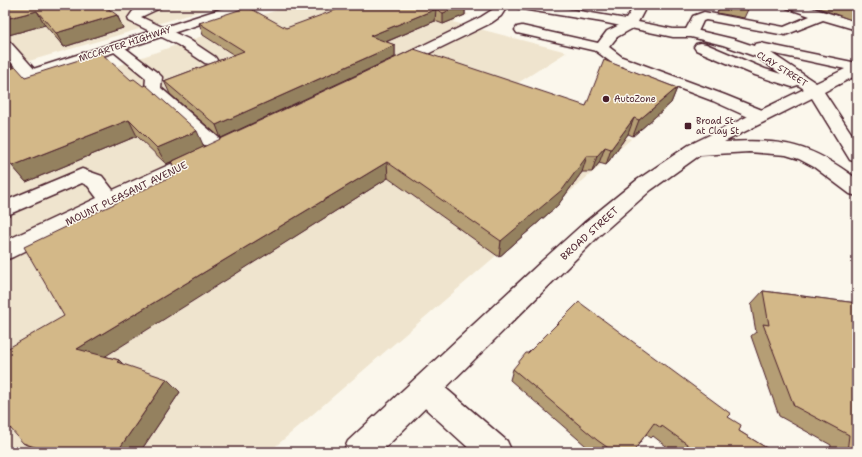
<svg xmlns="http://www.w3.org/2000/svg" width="862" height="457" font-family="'Shantell Sans',sans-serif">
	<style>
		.built { fill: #efe4ce }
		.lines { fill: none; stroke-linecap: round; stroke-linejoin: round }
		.minor-casing { stroke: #4a1f2b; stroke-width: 3 }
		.major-casing { stroke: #4a1f2b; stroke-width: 3 }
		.minor { fill: #fbf7ec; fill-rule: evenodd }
		.major { fill: #fbf7ec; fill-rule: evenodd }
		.wall { fill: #b59e75; stroke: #4a1f2b }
		.shaded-wall { fill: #94815f; stroke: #4a1f2b }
		.building { fill: #d3b888; stroke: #4a1f2b }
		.poi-dot { fill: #4a1f2b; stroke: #fbf7ec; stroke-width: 1.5 }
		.labels { text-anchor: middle; stroke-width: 3; stroke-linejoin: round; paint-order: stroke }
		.far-street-label { font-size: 9px; fill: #4a1f2b; stroke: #fbf7ec }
		.far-poi-label { font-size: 9px; fill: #4a1f2b; stroke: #fbf7ec; text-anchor: start }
		.street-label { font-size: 10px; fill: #4a1f2b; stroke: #fbf7ec }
	</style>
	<rect width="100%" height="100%" fill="#fbf7ec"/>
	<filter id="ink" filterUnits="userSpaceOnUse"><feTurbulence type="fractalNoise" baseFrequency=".025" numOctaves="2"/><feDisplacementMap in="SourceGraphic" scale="8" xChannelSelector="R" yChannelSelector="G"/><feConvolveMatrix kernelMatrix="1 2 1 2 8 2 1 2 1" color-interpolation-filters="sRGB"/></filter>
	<g filter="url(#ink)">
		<!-- built -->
		<path class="built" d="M5 5H222L5 68Z
			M291 5H376L469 14 453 22 567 52 513 86 631 139 269 452H10L5 439V105Z"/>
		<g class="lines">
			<defs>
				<path id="minor" d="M146 5H162L160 8 141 17 188 39 215 57 217 60 215 63 210 64 205 63 178 45 129 21 128 18 133 11Z
					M496 5H508L501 16 491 23 401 67 396 68 391 67 389 64 391 61 481 17 492 10Z
					M785 5H803L857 22V30L823 20 785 35 706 20 703 21 696 36H686L684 33 693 16 704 12 784 27 810 16 787 8Z
					M630 20 635 21 637 24 635 27 617 37 609 47 622 57 725 95 767 112 770 116 767 120 761 121 755 120 713 101 612 63 596 51 517 33 515 30 517 27 522 26 598 43 607 31Z
					M5 41 10 42 36 71 39 74 36 77C22 81 13 63 5 54Z
					M115 43 120 44 159 74 162 77 161 88 226 144 228 148 226 152 219 154 212 152 147 92 145 89 146 78 108 47 110 44Z
					M202 150 209 152 211 156 209 160 13 257 5 260V241L97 198 88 186 82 183 5 216V201L82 169 102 176 113 190Z
					M425 375 435 379 507 441 512 452H473L415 399 410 389 415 379Z"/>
				<path id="major" d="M233 5H251L249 8 5 88V78Z
					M516 5H545L626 19 635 5H647L638 22 673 29H691L733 39 754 46 755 44 760 43 857 63V75L824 92 857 142V162L850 160 812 98 724 142C783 139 809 143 857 179V196L850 194 814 167 799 159 786 155 749 152 700 155 651 190 600 235 381 452H343L348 441 543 260 584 223 637 180 689 145 804 89 798 85 792 87 755 75 696 50 694 47 696 44 701 43 706 44 765 69 781 74 757 57 723 45 691 37H673L602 22 522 9 518 8ZM771 53 845 69 816 83Z"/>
			</defs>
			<!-- minor casing -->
			<use href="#minor" class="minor-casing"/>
			<!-- major casing -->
			<use href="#major" class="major-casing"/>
			<!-- minor -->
			<use href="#minor" class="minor"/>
			<!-- major -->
			<use href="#major" class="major"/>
		</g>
		<!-- wall -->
		<path class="wall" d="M5 5 117 15 123 28 64 47 45 25 5 36Z
			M465 5V15L443 24 435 21 386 42 395 45V57L221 138 170 94 164 81 234 55 203 35 199 23 286 28Z
			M720 5H750L744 18 717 13Z
			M810 5H857V22Z
			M5 56 14 68 25 77 204 146 586 106 677 88 671 103 633 136 628 134 606 165 599 163 592 172H582L558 205 499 257 388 178 104 356 119 360 124 365 180 392 140 452H39L23 443 64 316 177 174 171 162 166 164 137 136 26 182 10 162 5 164Z
			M763 291 857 303V452H830L831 445 779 416 751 336 756 332 751 304Z
			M513 369 728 417 739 431 773 452H674L653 436 651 438 646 434 633 452H593L510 380Z"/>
		<!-- shaded-wall -->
		<path class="shaded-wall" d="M463 5H465V15L443 24V13Z
			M436 9 435 21 371 48 370 36Z
			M37 11 45 25 5 36V19Z
			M117 15 123 28 64 47 56 33Z
			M395 45V57L221 138 216 125Z
			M5 58H6L17 73 5 77Z
			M677 88 671 103 633 136 639 120Z
			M634 118 628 134 606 165 611 149Z
			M129 120 137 136 26 182 12 166Z
			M197 131 204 147 166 164 157 148Z
			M605 147 599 163 592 172 597 156Z
			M5 153 12 161 5 164Z
			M587 156 582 172 558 205 499 257 501 241Z
			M387 162 388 178 93 364 77 349Z
			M119 360 133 374 117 362Z
			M167 379 180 392 140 452H117Z
			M5 416 17 423 5 431Z"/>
		<!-- building -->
		<path class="building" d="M5 5H103L117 15 56 33 37 11 5 19Z
			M349 5H463L443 13 436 9 370 36 395 45 216 125 164 81 244 51 199 23 248 7 286 28Z
			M728 5H750L749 9Z
			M841 5H857V10Z
			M414 49 586 106 604 60 677 88 639 120 634 118 611 149 605 147 597 156H587L563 189 501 241 387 162 77 349 119 360 117 362 167 379 117 452H49L23 443 5 422V350L64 316 24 247 181 172 171 162Z
			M101 53 131 80 134 79 143 86 146 85 197 131 157 148 129 120 12 166 5 155V71L16 67 25 77Z
			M763 291 857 303V452H847L849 435 794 406 763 324 769 325Z
			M579 302 731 414 728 417 741 425 739 431 773 452H698L662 426 661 428 654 423 633 452H614L597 440 513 369 526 353H528Z"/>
	</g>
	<!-- markers -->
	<g class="poi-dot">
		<circle cx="606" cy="99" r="4"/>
		<rect x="684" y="122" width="8" height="8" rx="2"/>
	</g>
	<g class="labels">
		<!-- far-street labels -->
		<g class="far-street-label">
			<text transform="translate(125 44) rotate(-18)" y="3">MCCARTER HIGHWAY</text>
			<text transform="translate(782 69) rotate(32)" y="3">CLAY STREET</text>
		</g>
		<!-- far-poi labels -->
		<g class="far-poi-label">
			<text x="614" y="102">AutoZone</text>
			<text x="696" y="124">Broad St<tspan x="696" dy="10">at Clay St</tspan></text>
		</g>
		<!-- street labels -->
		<g class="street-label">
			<text transform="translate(126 193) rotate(-26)" y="4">MOUNT PLEASANT AVENUE</text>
			<text transform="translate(589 233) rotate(-42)" y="4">BROAD STREET</text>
		</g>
	</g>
	<!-- margin -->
	<rect width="862" height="457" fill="none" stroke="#fbf7ec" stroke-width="20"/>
	<rect x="10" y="10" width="842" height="437" fill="none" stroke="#4a1f2b" stroke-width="1.5" filter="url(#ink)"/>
</svg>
